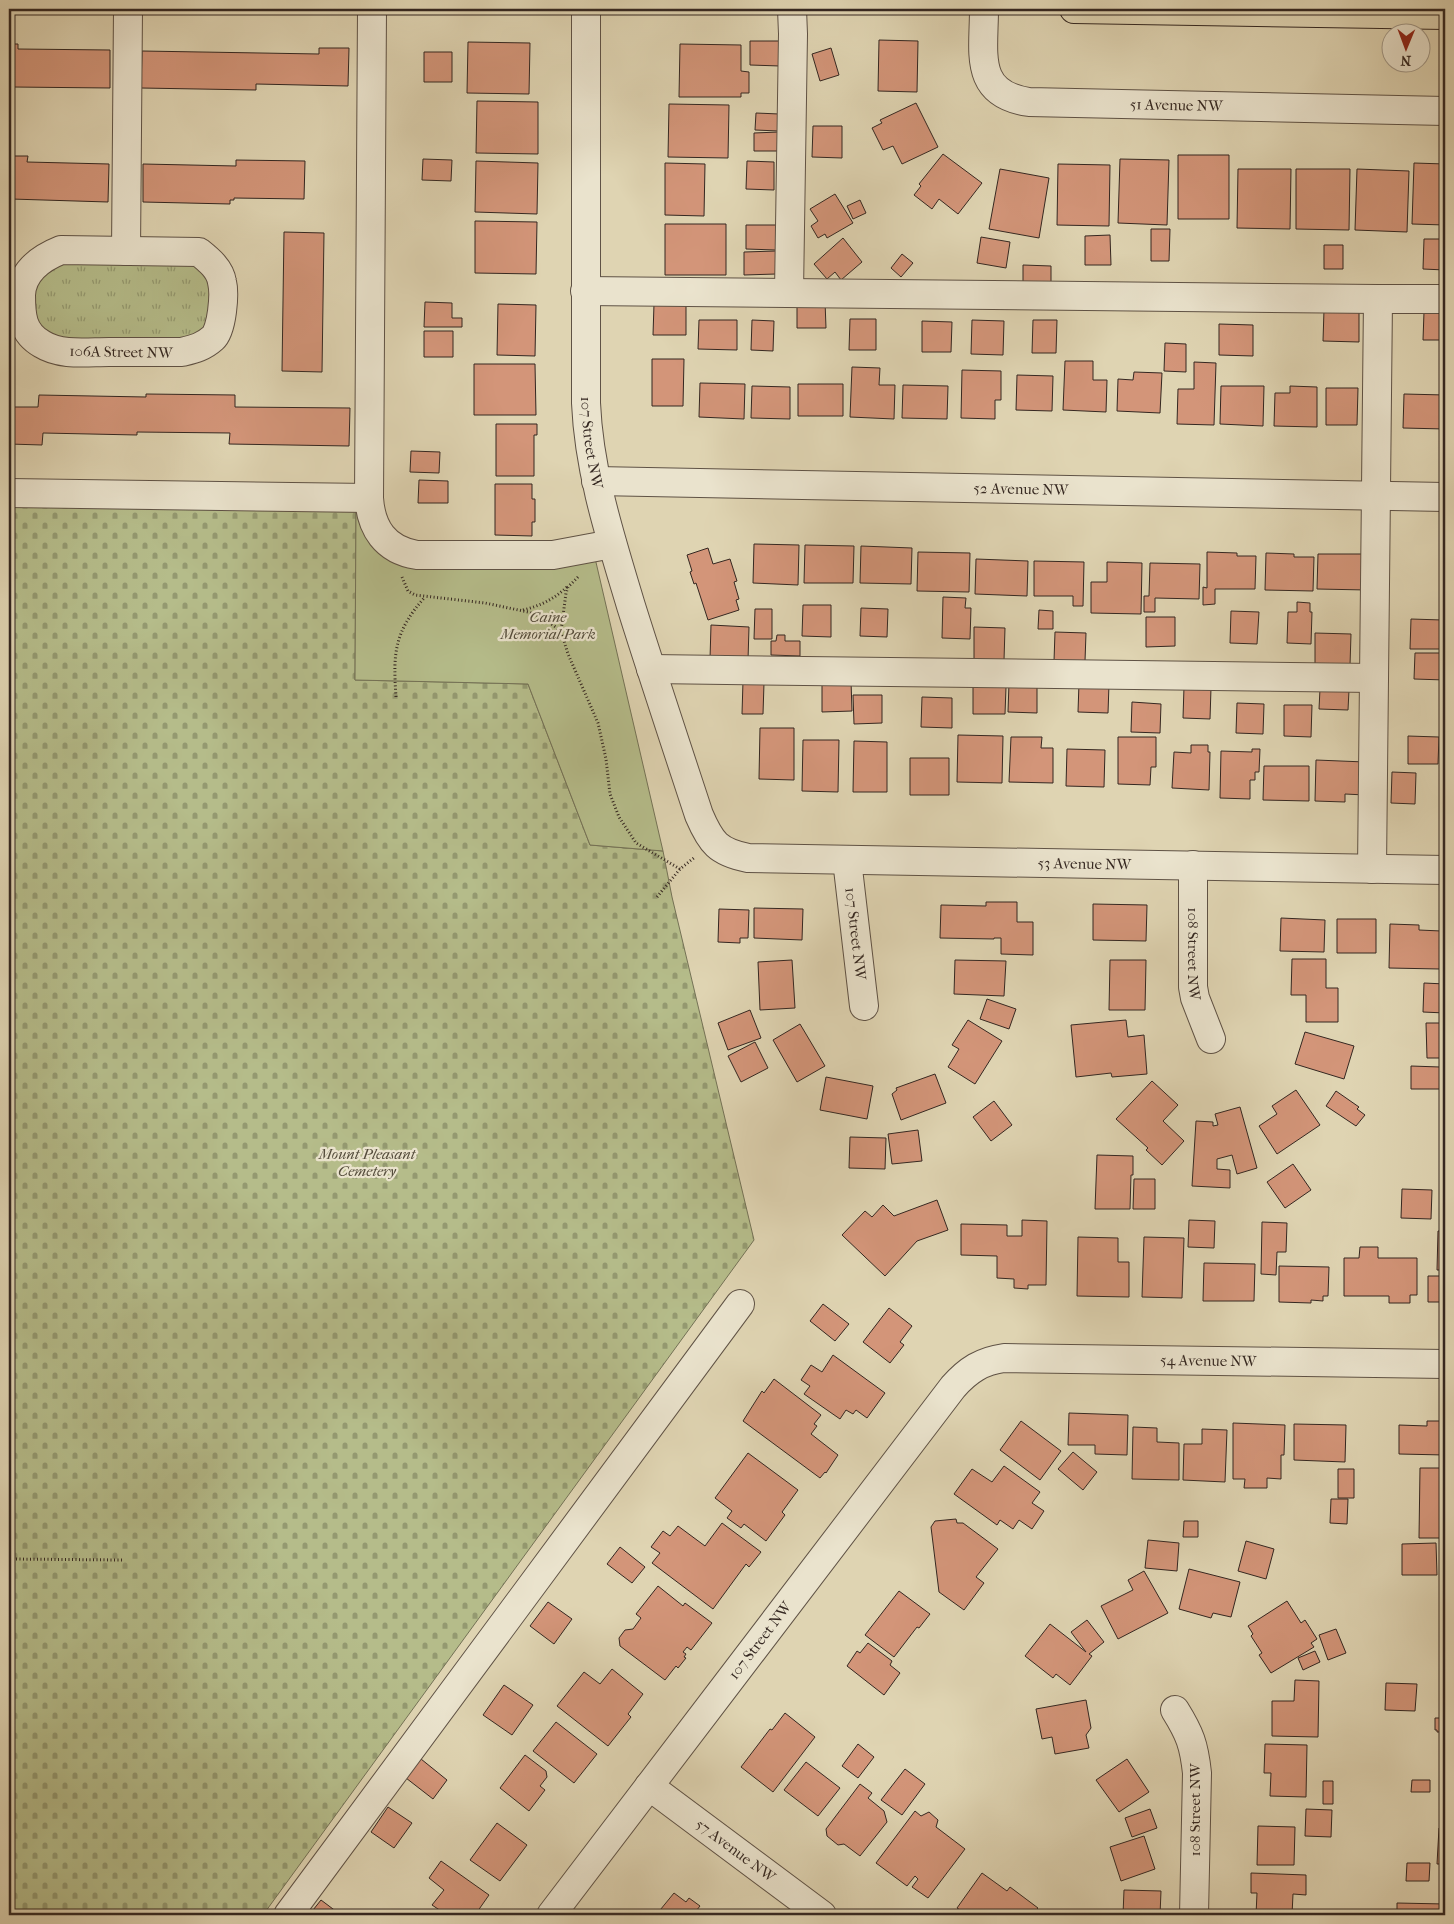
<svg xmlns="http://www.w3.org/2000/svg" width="1454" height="1924" font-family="'IM FELL French Canon',serif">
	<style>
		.grass { fill: url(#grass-tufts); stroke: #747256 }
		.cemetery { fill: url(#cemetery-stones); stroke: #747256 }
		.green { fill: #b5bc8a; stroke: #747256 }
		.building { fill: #d39579; stroke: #342721 }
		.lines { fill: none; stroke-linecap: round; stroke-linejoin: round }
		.minor-casing { stroke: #5f5245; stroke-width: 30 }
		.major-casing { stroke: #342721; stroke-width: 30 }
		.path { stroke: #342721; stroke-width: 3; stroke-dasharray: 1 2.5; stroke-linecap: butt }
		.minor { stroke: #eae3cd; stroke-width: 28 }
		.major { stroke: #dfd4b2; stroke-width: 28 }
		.labels { text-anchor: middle; stroke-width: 4.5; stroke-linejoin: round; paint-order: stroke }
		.street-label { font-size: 15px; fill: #342721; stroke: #eae3cd }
		.park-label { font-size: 15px; font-style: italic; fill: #544c3b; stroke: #eae3cd }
	</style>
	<defs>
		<pattern id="grass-tufts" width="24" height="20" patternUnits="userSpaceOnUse" patternTransform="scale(1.25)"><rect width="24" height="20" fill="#b5bc8a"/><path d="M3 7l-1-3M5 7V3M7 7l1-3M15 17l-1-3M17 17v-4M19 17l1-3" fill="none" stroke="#949970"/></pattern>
		<pattern id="cemetery-stones" width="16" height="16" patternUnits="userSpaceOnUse" patternTransform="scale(1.25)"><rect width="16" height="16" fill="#b5bc8a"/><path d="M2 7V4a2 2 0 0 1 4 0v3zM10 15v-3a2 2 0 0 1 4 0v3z" fill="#949970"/></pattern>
	</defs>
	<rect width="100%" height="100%" fill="#dfd4b2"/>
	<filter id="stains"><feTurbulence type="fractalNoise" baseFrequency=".004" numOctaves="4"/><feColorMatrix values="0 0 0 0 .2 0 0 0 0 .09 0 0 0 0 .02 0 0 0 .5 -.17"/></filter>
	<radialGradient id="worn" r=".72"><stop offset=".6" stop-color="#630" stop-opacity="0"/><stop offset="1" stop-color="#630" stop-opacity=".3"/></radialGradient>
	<!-- grass -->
	<path class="grass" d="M63 261 195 263 204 271 211 285 210 316 205 329 194 338 64 340 47 334 36 324 33 288 41 275Z"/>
	<!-- cemetery -->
	<path class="cemetery" d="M9 506 356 510 355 680 528 684 590 845 663 851 672 897 754 1240 263 1915H9Z"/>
	<!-- green -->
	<path class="green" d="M356 510 382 547 595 558 663 851 590 845 528 684 355 680Z"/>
	<!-- building -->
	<path class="building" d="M879 40 918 41 917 92 878 91Z
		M750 41H780V66L750 65Z
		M468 42 530 43 529 94 467 93Z
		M9 44H18V49L110 50V88L13 87V81H9Z
		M680 44 741 45V71L749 72V93H741V97H679Z
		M319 48H349L348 86 256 84V90L141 88 142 51 319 54Z
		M831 48 839 75 820 81 812 54Z
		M424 52H452V82H424Z
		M477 101 538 102V154L476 153Z
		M916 103 938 147 902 164 893 146 883 150 872 128 882 123 880 120Z
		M669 104 729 105 728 158 668 157Z
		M756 113 779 114V131L755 130Z
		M813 126H842V158L812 157Z
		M779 132 780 151H754V133Z
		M943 154 982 183 958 214 939 199 932 209 914 195 921 186 919 184Z
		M1178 155H1229V219H1178Z
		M9 156H28L27 162 109 164 108 202 11 199V194H9Z
		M423 159 452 160 451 181 422 180Z
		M1120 159 1169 160 1167 225 1118 223Z
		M236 160 305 161 304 199 234 198V200H230V204L143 202V164L236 166Z
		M476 161 538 163 537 214 475 212Z
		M747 161 774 162V190L746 189Z
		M665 163 705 164 704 216 665 215Z
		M1414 163 1445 164V225L1412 224Z
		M1058 164 1110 165 1109 226 1057 225Z
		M1000 169 1049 178 1039 238 989 229Z
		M1238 169H1291L1290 229 1237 228Z
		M1296 169H1350L1349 230 1296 229Z
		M1357 169 1409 171 1407 232 1355 230Z
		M835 194 853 223 827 238 825 234 818 238 811 226 818 221 810 209Z
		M860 200 866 213 853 219 847 206Z
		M475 221 537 222 536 274 475 273Z
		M665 224H726V275H665Z
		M746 225H776V250L746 249Z
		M1151 229H1170L1169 261H1151Z
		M284 232 324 233 322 372 282 371Z
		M1110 235 1111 265H1085V236Z
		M981 237 1010 242 1006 268 977 263Z
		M843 238 862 262 841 280 835 272 827 279 814 264Z
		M1424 239H1445V270L1423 269Z
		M1324 245H1343V269H1324Z
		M776 251V274L744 275V252Z
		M902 254 913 263 901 277 891 268Z
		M1023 265 1051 266V283L1023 282Z
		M825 301 826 328H797V302Z
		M425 302 452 303V318H462V327H424Z
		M498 304 536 305 535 356 497 355Z
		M654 304 686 305V335H653Z
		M1324 310H1359V342L1323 341Z
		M1424 312H1445V340H1423Z
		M850 319H876V350H849Z
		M699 320H737V350L698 349Z
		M752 320 774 321 773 351 751 350Z
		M972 320 1004 321 1003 355 971 354Z
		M1033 320H1057L1056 353H1032Z
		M922 321 952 322 951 352H922Z
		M1219 324 1253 325V356L1219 355Z
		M424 331H453V357H424Z
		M1165 343 1186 344V372L1164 371Z
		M652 359H684L683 406H652Z
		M1065 361H1093V380H1107L1106 412 1063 410Z
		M1194 362 1216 363 1214 425 1177 424 1178 389H1194Z
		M474 364H535L536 415H474Z
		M852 367 880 368 879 385H895L894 419 850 417Z
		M962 370 1001 371V400H995V419L961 418Z
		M1134 372 1162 373 1160 413 1117 411 1118 379 1133 380Z
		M1017 375 1053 376 1052 411 1016 410Z
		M700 383 745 384 744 419 699 417Z
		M798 384H843V416H798Z
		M903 385 948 386 947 419 902 418Z
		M752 386 790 387V419L751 418Z
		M1221 386H1264L1263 426 1220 424Z
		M1290 386 1317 387V427L1274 426 1275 393H1290Z
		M1326 388H1358L1357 425H1326Z
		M146 394 235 395V407L350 408 349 446 229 444 230 433 137 432V435L43 433 42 445 9 444V407H38L39 395 146 397Z
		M1404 394 1445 395V429L1403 428Z
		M496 424H537V435H534V476H496Z
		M411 451 440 452 439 473 410 472Z
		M419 480 448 481V503H418Z
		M495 484H532V499H535V522H532V536L495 535Z
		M754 544 799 545 798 585 753 583Z
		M805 545 854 546 853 583H804Z
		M861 546 912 548 911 584 860 583Z
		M708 548 713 564 730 559 737 581 734 582 739 599 736 600 739 610 708 620 696 583 694 584 690 572 692 571 687 555Z
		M918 552 970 553 969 592 917 591Z
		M1207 552 1237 553V556H1256L1255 589H1215V604L1203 605V587L1207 588Z
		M1266 553 1294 554V557H1314L1313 591 1265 590Z
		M1318 554H1368L1367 590 1317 589Z
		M1442 557H1445V569H1442Z
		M976 559 1028 561 1027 596 975 594Z
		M1034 561 1084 562 1083 606H1073V596H1034Z
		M1107 562 1142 563 1141 614 1091 613V582H1107Z
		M1150 563 1200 564 1199 599 1155 598V612H1144V596H1149Z
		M943 597 966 598 965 608H971L970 639 942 638Z
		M1297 602 1310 603V612H1312L1311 644 1287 643 1288 612H1297Z
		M803 605H831V637L802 636Z
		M861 608 888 609 887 637 860 636Z
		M755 609H772V639H754Z
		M1039 610 1053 611V629H1038Z
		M1231 611 1259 612 1257 644 1230 643Z
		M1146 617H1175V646L1146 647Z
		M1411 619 1442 620V649H1410Z
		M711 625 749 627 748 660 710 659Z
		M974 627 1005 628 1004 660 974 659Z
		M1055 632 1086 633 1085 661H1054Z
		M1315 633 1351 634 1350 665 1315 664Z
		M777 635H785V641H800V656L771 655V641H776Z
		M1415 653H1445V680L1414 679Z
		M743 681 764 683 763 714H742Z
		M822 681H851L852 711 822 712Z
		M1009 683 1037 684V713L1008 712Z
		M1079 683 1109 684 1108 713 1078 712Z
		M1441 686H1445V704H1441Z
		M973 687H1006L1005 714H973Z
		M1184 687 1211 688 1210 719 1183 718Z
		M1320 689 1349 690 1348 710 1319 709Z
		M853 695H882V723L854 724Z
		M922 697 952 698V728L921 727Z
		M1132 702 1161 704 1160 733 1131 732Z
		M1237 703 1264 704 1263 734 1236 733Z
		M1284 705H1312L1311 737 1284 736Z
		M760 728H794V780L759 779Z
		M958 735 1003 736 1002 783 957 782Z
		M1408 736 1439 737 1438 764H1408Z
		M1011 737H1042L1041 748H1053V783L1009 782Z
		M1118 737H1156V767H1151L1150 785 1118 784Z
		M803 740H839L838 792 802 791Z
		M854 741 887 742V792H853Z
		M1191 745H1208V752H1210L1209 790 1172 788 1174 752 1191 753Z
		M1067 749 1105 750 1104 787 1066 786Z
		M1252 749H1260L1259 772H1255V780H1250V799L1220 798 1221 751 1252 752Z
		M910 758H949V795H910Z
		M1316 760 1365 762V795L1345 794V802L1315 801Z
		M1264 766H1309V801L1263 800Z
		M1392 772 1416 773 1415 804 1391 803Z
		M1441 773H1445V815H1440Z
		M986 902H1017V922H1033V955L1001 954V938H994V939L940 938 941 905 986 906Z
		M1093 904 1147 905 1146 941 1093 940Z
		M754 908 803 909 802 940 754 938Z
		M719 909 749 910 748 938H740V943L718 942Z
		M1281 918 1325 920 1324 952 1280 951Z
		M1337 919H1376V953H1337Z
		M1390 924 1419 925V930L1441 931 1440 969 1389 968Z
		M1292 959H1326V988H1338V1022H1306V995H1291Z
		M792 960 795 1008 760 1010 758 962Z
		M955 960 1006 961 1004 996 954 994Z
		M1110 960H1146L1145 1010H1109Z
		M1424 983 1445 984V1013L1423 1012Z
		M987 999 1016 1009 1009 1029 980 1019Z
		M750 1010 761 1038 728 1050 718 1023Z
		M968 1020 1002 1041 975 1084 948 1067 959 1049 952 1045Z
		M1126 1020 1128 1037 1144 1035 1147 1074 1112 1077 1111 1073 1076 1077 1071 1025Z
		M1426 1023H1445V1058H1427Z
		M800 1024 825 1066 797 1082 773 1040Z
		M1305 1032 1354 1046 1344 1079 1295 1064Z
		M755 1042 768 1068 741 1082 728 1056Z
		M1411 1066 1440 1067V1089H1411Z
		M935 1074 946 1103 901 1120 892 1094 897 1090 896 1088Z
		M826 1077 873 1086 867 1119 820 1110Z
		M1152 1081 1178 1105 1163 1121 1184 1141 1162 1165 1146 1150 1148 1148 1116 1119Z
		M1296 1090 1320 1125 1277 1154 1259 1126 1277 1114 1272 1106Z
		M1336 1091 1359 1107 1357 1109 1365 1115 1356 1126 1326 1106Z
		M994 1101 1012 1125 991 1141 973 1117Z
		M1240 1107 1257 1168 1237 1174 1232 1155 1217 1159V1169L1230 1170V1188L1192 1186 1196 1121 1213 1122V1126L1218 1125 1215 1114Z
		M918 1130 922 1161 892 1164 888 1134Z
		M850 1137 886 1138 885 1169 849 1168Z
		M1097 1155 1133 1156V1175H1131L1130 1209H1095Z
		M1444 1163H1445V1206H1444Z
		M1293 1164 1311 1190 1285 1208 1267 1182Z
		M1134 1179H1155V1209H1133Z
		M1402 1189 1432 1190 1431 1219 1401 1218Z
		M937 1200 948 1230 917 1241 885 1276 842 1235 865 1211 872 1217 883 1205 894 1216Z
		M1022 1220 1047 1221 1046 1285H1028V1289L1014 1288V1279L997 1278V1256L961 1255V1224L1007 1225V1236H1022Z
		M1189 1220 1215 1221 1214 1248 1188 1247Z
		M1262 1222 1287 1223 1286 1252H1277L1276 1275 1261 1274Z
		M1438 1231H1445V1270H1437Z
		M1078 1237 1118 1238V1262H1129V1297L1077 1296Z
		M1144 1237 1184 1238 1182 1298 1142 1297Z
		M1360 1247H1378V1258H1417V1295H1410V1303H1389V1296H1344V1258H1359Z
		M1204 1263 1255 1264 1254 1301H1203Z
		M1279 1266 1329 1267 1328 1296H1323V1301L1311 1300V1303L1279 1302Z
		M1428 1276H1444V1302H1428Z
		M823 1304 849 1324 835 1341 810 1321Z
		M889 1308 912 1326 900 1342 904 1345 890 1363 863 1342Z
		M833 1355 885 1393 867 1418 856 1410 853 1414 846 1410 840 1419 804 1394 810 1386 801 1380 811 1365 822 1372Z
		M774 1379 821 1415 814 1424 817 1426 811 1434 838 1455 826 1473 825 1472 820 1478 743 1421 762 1391 764 1393Z
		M1069 1413 1128 1415 1127 1455 1095 1454V1445H1068Z
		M1021 1421 1061 1451 1040 1480 1000 1450Z
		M1427 1421H1445V1455L1399 1454V1425L1427 1426Z
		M1233 1423 1285 1425 1284 1455H1281V1479L1267 1478V1488H1244L1245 1479H1233Z
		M1294 1424 1346 1425 1345 1462 1294 1460Z
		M1133 1427 1157 1428V1442L1179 1443V1480L1132 1479Z
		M1202 1429 1227 1430 1225 1482 1183 1480 1184 1444H1202Z
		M1073 1452 1097 1472 1083 1490 1058 1469Z
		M748 1453 798 1490 782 1512 785 1515 766 1541 744 1524 741 1528 727 1518 732 1511 715 1498Z
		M1004 1466 1040 1492 1032 1503 1044 1511 1032 1529 1019 1520 1013 1529 1000 1520 997 1525 954 1494 972 1469 992 1482Z
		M1420 1468H1445V1538H1419Z
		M1338 1469H1354V1498H1338Z
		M1331 1499H1348L1347 1524 1330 1523Z
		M956 1519 957 1523H963L998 1549 976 1577 984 1583 964 1610 939 1592 931 1527 935 1521Z
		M1184 1521H1198V1537H1183Z
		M722 1523 761 1552 749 1567 746 1564 713 1609 652 1563 660 1553 651 1547 663 1531 670 1536 678 1526 705 1546Z
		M1148 1540 1179 1543 1177 1571 1145 1568Z
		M1246 1541 1274 1549 1266 1579 1238 1571Z
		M1436 1543 1437 1575H1402V1544Z
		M620 1547 645 1567 632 1583 607 1564Z
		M1443 1562H1445V1598H1444Z
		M1189 1569 1240 1582 1231 1617 1213 1613 1211 1618 1179 1609Z
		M1144 1571 1168 1613 1118 1639 1101 1606 1133 1590 1128 1580Z
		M658 1586 683 1606 685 1603 712 1623 691 1650 687 1647 683 1652 686 1654 684 1657 686 1658 678 1668 676 1666 665 1680 620 1646 619 1638 625 1630 633 1629 641 1618 636 1614Z
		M899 1591 930 1614 919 1628 917 1627 894 1657 865 1635Z
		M1287 1601 1301 1623 1305 1620 1317 1639 1311 1643 1314 1647 1271 1673 1259 1655 1262 1653 1251 1636 1253 1634 1248 1626Z
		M548 1602 572 1619 554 1644 530 1626Z
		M1087 1620 1104 1642 1089 1654 1092 1656 1070 1685 1056 1674 1053 1678 1025 1656 1050 1624 1086 1652 1071 1632Z
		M1336 1629 1346 1653 1328 1660 1319 1635Z
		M868 1643 892 1661 890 1665 900 1673 884 1695 847 1666 857 1651 860 1653Z
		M1315 1651 1320 1662 1303 1670 1298 1658Z
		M1443 1659H1445V1697H1442Z
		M612 1669 643 1694 628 1714 631 1717 608 1746 557 1706 584 1672 600 1684Z
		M1295 1680 1319 1681 1318 1737 1272 1736V1701H1294Z
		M1386 1683 1417 1684 1415 1711 1385 1710Z
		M504 1685 533 1705 512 1735 483 1715Z
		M1086 1700 1091 1728 1086 1735 1089 1748 1055 1754 1052 1737 1042 1739 1036 1709Z
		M785 1713 815 1737 773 1792 741 1767 770 1729 772 1730Z
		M1435 1718H1445V1744H1441V1732H1437V1730H1435Z
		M556 1722 597 1754 574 1783 533 1751Z
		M858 1744 874 1757 858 1778 842 1766Z
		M1265 1744 1307 1745 1306 1797 1270 1796 1271 1773H1264Z
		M525 1755 546 1771 547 1777 540 1786 545 1790 529 1811 500 1788Z
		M421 1759 447 1780 433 1799 406 1778Z
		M1127 1759 1149 1792 1119 1812 1096 1780Z
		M806 1762 840 1788 818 1816 784 1790Z
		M905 1769 925 1784 902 1815 881 1800Z
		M1440 1778H1445V1796H1440Z
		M1412 1780H1430V1792H1411Z
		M1323 1781H1333V1804H1323Z
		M860 1784 872 1793 868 1798 884 1811 887 1822 860 1856 844 1844 838 1845 827 1836 826 1829Z
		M388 1807 412 1823 394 1848 371 1832Z
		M1150 1809 1157 1828 1132 1837 1125 1818Z
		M1306 1809 1332 1810 1331 1837 1305 1836Z
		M915 1811 921 1816 929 1812 938 1820 936 1827 965 1849 928 1898 912 1887 918 1879 915 1876 907 1886 876 1863Z
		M497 1823 527 1845 500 1881 470 1860Z
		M1258 1826 1295 1827 1294 1865H1257Z
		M1439 1828H1445V1864H1437Z
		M1144 1836 1155 1869 1121 1881 1110 1847Z
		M441 1861 489 1895 475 1915H447L432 1905 444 1890 429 1878Z
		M1407 1863H1430L1429 1881H1406Z
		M982 1873 1007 1891 1010 1887 1038 1908 1034 1912 1036 1914 1035 1915H968L957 1908Z
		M1251 1873 1306 1875V1895L1293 1894 1292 1915H1256L1257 1893H1251Z
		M1124 1890 1161 1891 1160 1915H1123Z
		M674 1893 686 1902 689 1898 700 1906 696 1911 702 1915H656Z
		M321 1900 341 1915H309Z
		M1397 1903 1445 1904V1915H1397Z"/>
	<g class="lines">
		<defs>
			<g id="minor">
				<path d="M372 9 369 498C371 528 385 550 417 555H553L612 544"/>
				<path id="s1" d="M586 9V403C589 473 611 539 631 606 653 676 676 745 699 815 711 843 718 852 748 858L1445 870"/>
				<path id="s2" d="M984 9C984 53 973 94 1029 102L1445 111"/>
				<path d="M61 250 199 252C209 260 220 269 222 282 225 294 222 330 213 338 203 347 194 349 182 352 157 352 133 352 109 352 87 352 61 356 42 344 22 333 21 315 21 295 22 271 41 258 61 250Z"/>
				<path d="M126 251 128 9"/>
				<path d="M585 291 1378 299"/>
				<path d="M789 292 793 34 792 9"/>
				<path id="s3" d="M596 481 1445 497"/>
				<path d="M9 493 369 498"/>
				<path d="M651 669 1374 678"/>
				<path id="s4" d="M847 860 864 1006"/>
				<path id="s5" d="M1193 865V987L1195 998 1211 1039"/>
				<path d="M1372 869 1378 299H1445"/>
				<path d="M1175 1710C1190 1734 1194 1745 1197 1773L1194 1915"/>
				<path id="s6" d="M649 1786 822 1915"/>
				<path d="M288 1915 740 1304"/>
				<path id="s7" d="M551 1915 953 1387C968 1370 982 1361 1004 1358L1445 1364"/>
			</g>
			<path id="major" d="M1074 9 1445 15"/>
		</defs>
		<!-- minor casing -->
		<use href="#minor" class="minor-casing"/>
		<!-- major casing -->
		<use href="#major" class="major-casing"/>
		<!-- path -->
		<path class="path" d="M402 577 408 591 415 595 485 603 528 612 542 617 561 631
			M578 577 568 587 566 593 561 631 568 654 598 723 606 759 610 794 619 817 636 843 680 869 695 857
			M523 610C540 606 554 599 567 587
			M396 697C393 653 394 632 425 597
			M657 897 680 869
			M9 1559 122 1560"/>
		<!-- minor -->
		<use href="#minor" class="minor"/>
		<!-- major -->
		<use href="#major" class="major"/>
	</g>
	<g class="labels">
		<!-- street labels -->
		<g class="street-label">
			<text dy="5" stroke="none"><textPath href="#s2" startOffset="266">51 Avenue NW</textPath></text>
			<text transform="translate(121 352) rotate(1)" y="5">106A Street NW</text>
			<text dy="5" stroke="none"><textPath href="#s1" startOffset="434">107 Street NW</textPath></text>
			<text dy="5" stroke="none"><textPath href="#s3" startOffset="425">52 Avenue NW</textPath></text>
			<text dy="5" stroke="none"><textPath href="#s1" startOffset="1228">53 Avenue NW</textPath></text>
			<text dy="5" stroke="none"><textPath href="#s4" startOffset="74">107 Street NW</textPath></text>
			<text dy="5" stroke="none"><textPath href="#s5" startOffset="89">108 Street NW</textPath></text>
			<text dy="5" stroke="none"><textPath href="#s7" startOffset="928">54 Avenue NW</textPath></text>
			<text dy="5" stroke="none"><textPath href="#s7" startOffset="345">107 Street NW</textPath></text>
			<text transform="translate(1195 1810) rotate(-90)" y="5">108 Street NW</text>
			<text dy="5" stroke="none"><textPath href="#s6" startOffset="108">57 Avenue NW</textPath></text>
		</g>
		<!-- park labels -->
		<g class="park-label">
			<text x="548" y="622">Caine<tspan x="548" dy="17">Memorial Park</tspan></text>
			<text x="367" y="1159">Mount Pleasant<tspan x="367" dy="17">Cemetery</tspan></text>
		</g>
	</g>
	<!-- margin -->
	<rect width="1454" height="1924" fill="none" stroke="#dfd4b2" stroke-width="30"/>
	<rect x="10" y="10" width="1434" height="1904" fill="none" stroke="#342721" stroke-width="2.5"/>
	<rect x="15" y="15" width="1424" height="1894" fill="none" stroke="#342721"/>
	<!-- north arrow -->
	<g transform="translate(1406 48) rotate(181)"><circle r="24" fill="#eae3cd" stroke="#a19888"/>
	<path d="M0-4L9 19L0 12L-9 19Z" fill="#8f2418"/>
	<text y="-8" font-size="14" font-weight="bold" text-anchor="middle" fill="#342721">N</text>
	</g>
	<rect width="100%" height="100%" filter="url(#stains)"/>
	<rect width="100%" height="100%" fill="url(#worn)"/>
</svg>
